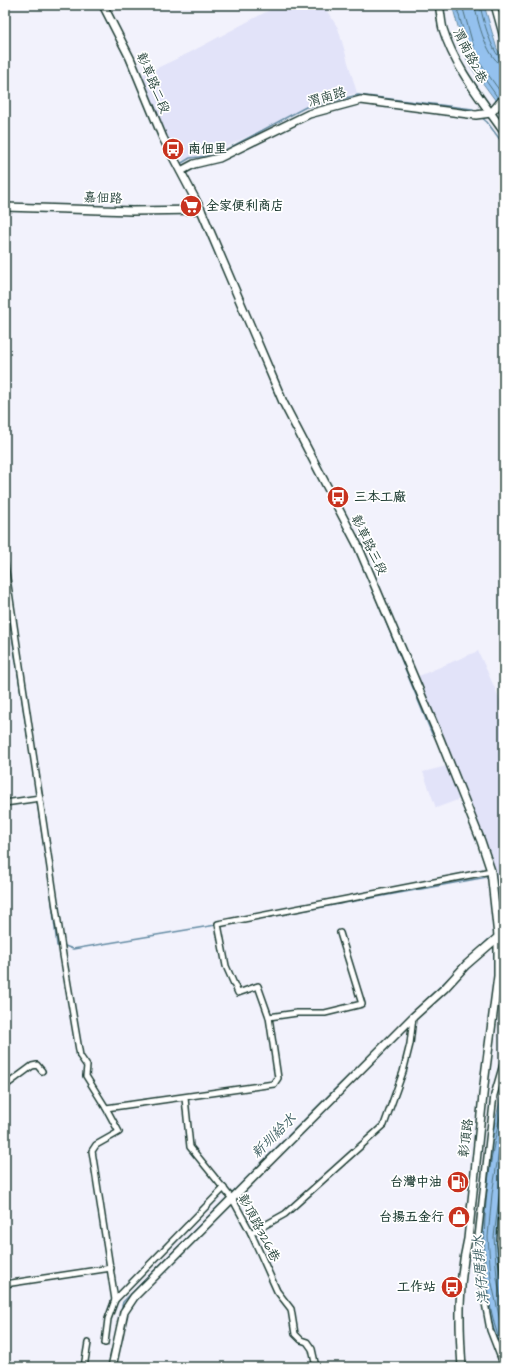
<svg xmlns="http://www.w3.org/2000/svg" width="509" height="1372" font-family="'Architects Daughter','LXGW WenKai TC',sans-serif">
  <style>
    .built { fill: #e2e3f9 }
    .water { fill: #94c1ee; stroke: #658ca4 }
    .lines { fill: none; stroke-linecap: round; stroke-linejoin: round }
    .shore { stroke: #4e727e; stroke-width: 1 }
    .stream { stroke: #658ca4; stroke-width: 1.5 }
    .street-casing { stroke: #1f3d34; stroke-width: 8 }
    .secondary-casing { stroke: #1f3d34; stroke-width: 10 }
    .street { stroke: #fff; stroke-width: 5 }
    .secondary { stroke: #fff; stroke-width: 7 }
    .labels { text-anchor: middle; dominant-baseline: central; stroke-width: 3.5; stroke-linejoin: round; paint-order: stroke }
    .street-label { font-size: 13px; fill: #1f3d34; stroke: #fff }
    .poi-label { font-size: 13px; font-weight: bold; fill: #1f3d34; stroke: #fff; text-anchor: start }
    .water-label { font-size: 14px; font-style: italic; fill: #3c5e62; stroke: #fff }
  </style>
  <rect width="100%" height="100%" fill="#f2f2fc"/>
  <filter id="ink" filterUnits="userSpaceOnUse"><feTurbulence type="fractalNoise" baseFrequency=".025" numOctaves="2"/><feDisplacementMap in="SourceGraphic" scale="8" xChannelSelector="R" yChannelSelector="G"/><feConvolveMatrix kernelMatrix="1 2 1 2 8 2 1 2 1" color-interpolation-filters="sRGB"/></filter>
  <g filter="url(#ink)">
    <g class="built">
      <path d="M 279,5 L 323,5 L 338,28 L 357,93 L 321,100 L 228,146 L 183,160 L 164,131 L 142,75 L 189,53 Z"/>
      <path d="M 478,651 L 501,702 L 499,712 L 504,725 L 504,898 L 498,898 L 491,871 L 414,678 Z"/>
      <path d="M 447,766 L 460,799 L 436,808 L 423,772 Z"/>
    </g>
    <g class="water">
      <path d="M 452,5 L 484,5 L 497,49 L 504,58 L 504,112 L 468,63 Z"/>
      <path d="M 504,1087 L 504,1362 C 467,1275 479,1176 504,1087 Z"/>
    </g>
    <g class="lines">
      <g class="shore">
        <path d="M 456,5 L 472,61 L 498,98"/>
        <path d="M 462,5 L 477,59 L 502,94"/>
        <path d="M 475,5 C 476,19 489,64 504,65"/>
        <path d="M 480,5 C 482,16 493,59 504,60"/>
        <path d="M 504,1102 C 483,1176 473,1280 504,1352"/>
        <path d="M 504,1120 L 492,1194 L 488,1237 L 491,1279 L 504,1339"/>
        <path d="M 504,1157 L 494,1237 L 497,1278 L 504,1314"/>
      </g>
      <g class="stream">
        <path d="M 481,117 L 487,122 L 504,145"/>
        <path d="M 180,164 L 190,158 L 216,155 L 306,107 L 358,95 L 473,109 L 475,111"/>
        <path d="M 5,590 L 37,797"/>
        <path d="M 373,591 L 432,734"/>
        <path d="M 37,801 L 45,854"/>
        <path d="M 49,876 L 57,946 L 65,946 L 73,949 L 216,925"/>
        <path d="M 273,916 L 487,877"/>
        <path d="M 479,949 L 489,939"/>
        <path d="M 121,1310 L 123,1302 L 334,1090 L 456,971"/>
      </g>
      <g class="street-casing">
        <g id="street">
          <path d="M 494,5 L 504,41"/>
          <path d="M 5,565 L 63,955 L 80,1056 L 87,1066 L 86,1076 L 106,1108 L 274,1084 L 278,1078 L 269,1017 L 258,986 L 238,993 L 226,966 L 218,924 L 491,871"/>
          <path d="M 5,803 L 40,798"/>
          <path d="M 269,1017 L 297,1013 L 325,1013 L 362,1004 L 340,933"/>
          <path d="M 504,1061 L 494,1095 L 478,1237 L 481,1281 L 490,1330 L 504,1366"/>
          <path d="M 5,1086 L 32,1066 L 37,1065 L 42,1071"/>
          <path d="M 185,1098 L 190,1147 L 233,1200 L 251,1233 L 277,1291 L 291,1309 L 295,1334 L 301,1340 L 307,1342 L 312,1349 L 316,1367"/>
          <path d="M 504,1182 L 500,1243 L 504,1276"/>
          <path d="M 251,1233 L 285,1214 L 384,1125 L 403,1072 L 410,1044 L 413,1017"/>
          <path d="M 5,1284 L 111,1268"/>
          <path d="M 115,1300 L 224,1188"/>
          <path d="M 105,1343 L 108,1319 L 115,1300 L 92,1151 L 96,1145 L 119,1132 L 106,1108"/>
          <path d="M 84,1367 L 88,1343"/>
        </g>
      </g>
      <g class="secondary-casing">
        <g id="secondary">
          <path d="M 103,5 L 130,58 L 163,138 L 201,210 L 283,402 L 358,546 L 440,739 L 481,841 L 491,871 L 498,936 L 498,976 L 485,1076 L 468,1239 C 458,1281 459,1324 462,1367"/>
          <path d="M 439,5 C 441,13 441,22 443,29 C 455,68 481,99 504,132"/>
          <path d="M 491,113 L 504,98"/>
          <path d="M 181,171 L 194,164 L 219,158 L 309,114 L 361,100 L 476,115 L 491,113"/>
          <path d="M 5,207 L 132,211 L 201,210"/>
          <path d="M 112,1367 L 124,1312 L 134,1297 L 413,1017 L 445,988 L 466,965 L 504,932"/>
        </g>
      </g>
      <use href="#street" class="street"/>
      <use href="#secondary" class="secondary"/>
    </g>
  </g>
  <defs>
    <g id="bus-disc" transform="scale(1.15)"><circle r="9.5" fill="#c8321e" stroke="#fff"/><path d="M-5-6H5V4H4V6H2V4H-2V6H-4V4H-5ZM-3.5-4V0h7V-4ZM-3.5 1.2v1.5H-2V1.2ZM2 1.2v1.5H3.5V1.2Z" fill="#fff"/></g>
    <g id="supermarket-disc" transform="scale(1.15)"><circle r="9.5" fill="#c8321e" stroke="#fff"/><path d="M-6-5.5h2.5l.6 2H6L4.5 2H-2.5L-4.4-4H-6ZM-1.5 3.2a1.3 1.3 0 1 0 .1 0ZM3 3.2a1.3 1.3 0 1 0 .1 0Z" fill="#fff"/></g>
    <g id="fuel-disc" transform="scale(1.15)"><circle r="9.5" fill="#c8321e" stroke="#fff"/><path d="M-5.5-6h7V0h2V4h1.3V-2.5L3-4.5l.8-.8L6-3V5H2.5V1h-1V6h-7ZM-4.2-4.7v3.2H.2V-4.7Z" fill="#fff"/></g>
    <g id="shop-disc" transform="scale(1.15)"><circle r="9.5" fill="#c8321e" stroke="#fff"/><path d="M-5-2.5h2.3a2.7 3.5 0 0 1 5.4 0H5L5.5 6h-11ZM-1.5-2.5h3a1.5 2.3 0 0 0-3 0Z" fill="#fff"/></g>
  </defs>
  <g fill-rule="evenodd">
    <use href="#bus-disc" x="173" y="149"/>
    <use href="#supermarket-disc" x="191" y="206"/>
    <use href="#bus-disc" x="338" y="497"/>
    <use href="#fuel-disc" x="458" y="1182"/>
    <use href="#shop-disc" x="459" y="1217"/>
    <use href="#bus-disc" x="452" y="1287"/>
  </g>
  <g class="labels">
    <g class="street-label">
      <text transform="translate(470 56) rotate(63)">渭南路2巷</text>
      <text transform="translate(153 83) rotate(67)">彰草路二段</text>
      <text transform="translate(327 97) rotate(-16)">渭南路</text>
      <text transform="translate(103 198) rotate(2)">嘉佃路</text>
      <text transform="translate(369 545) rotate(64)">彰草路三段</text>
      <text transform="translate(466 1138) rotate(-83)">彰頂路</text>
      <text transform="translate(259 1228) rotate(62)">彰頂路326巷</text>
    </g>
    <g class="poi-label">
      <text x="188" y="149">南佃里</text>
      <text x="206" y="206">全家便利商店</text>
      <text x="354" y="497">三本工廠</text>
      <text x="442" y="1182" text-anchor="end">台灣中油</text>
      <text x="444" y="1217" text-anchor="end">台揚五金行</text>
      <text x="436" y="1287" text-anchor="end">工作站</text>
    </g>
    <g class="water-label">
      <text transform="translate(274 1136) rotate(-45)">新圳給水</text>
      <text transform="translate(481 1270) rotate(-95)">洋仔厝排水</text>
    </g>
  </g>
  <rect width="509" height="1372" fill="none" stroke="#fff" stroke-width="20"/>
  <rect x="10" y="10" width="489" height="1352" fill="none" stroke="#1f3d34" stroke-width="1.5" filter="url(#ink)"/>
</svg>
